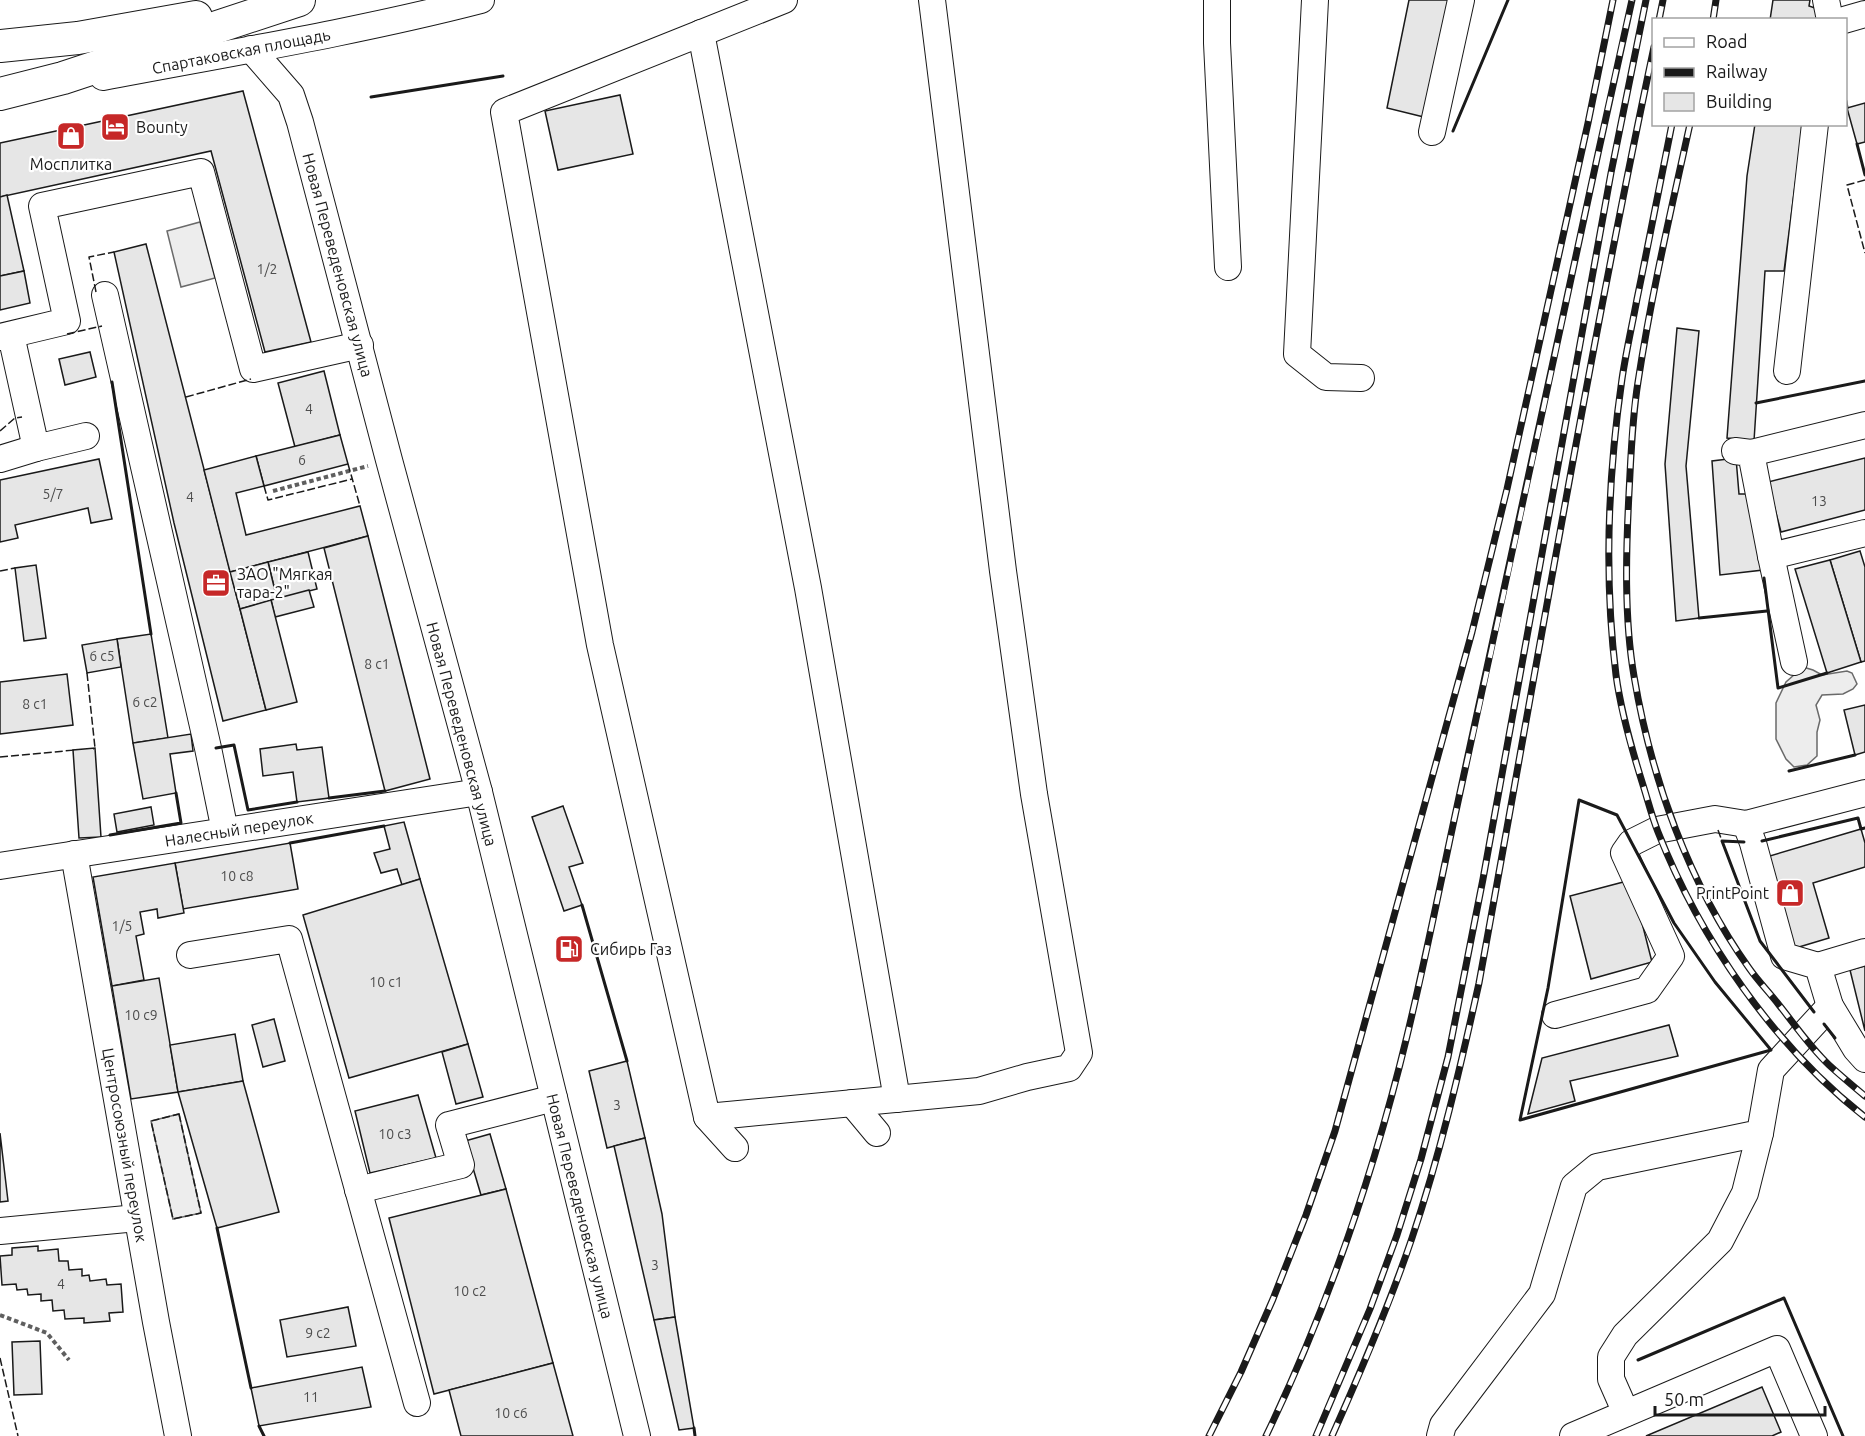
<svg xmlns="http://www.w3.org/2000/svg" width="1865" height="1436" font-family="Ubuntu,sans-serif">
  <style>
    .built { fill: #ededed; stroke: #6a6a6a; stroke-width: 1.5 }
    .building { fill: #e6e6e6; stroke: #1a1a1a; stroke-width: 1.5 }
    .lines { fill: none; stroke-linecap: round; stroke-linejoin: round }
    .minor-casing { stroke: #1a1a1a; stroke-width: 28 }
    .major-casing { stroke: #1a1a1a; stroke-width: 34 }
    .path { stroke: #5f5f5f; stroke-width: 4; stroke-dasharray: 4.5 3; stroke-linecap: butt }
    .minor { stroke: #fff; stroke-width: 26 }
    .major { stroke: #fff; stroke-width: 32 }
    .rail-casing { stroke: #1a1a1a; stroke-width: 7 }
    .rail { stroke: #fff; stroke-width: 4.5; stroke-dasharray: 14; stroke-linecap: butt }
    .fence { stroke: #1a1a1a; stroke-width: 1.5; stroke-dasharray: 8 3; stroke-linecap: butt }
    .wall { stroke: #1a1a1a; stroke-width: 3 }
    .labels { text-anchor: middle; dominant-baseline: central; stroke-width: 4.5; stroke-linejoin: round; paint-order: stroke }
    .number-label { font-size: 14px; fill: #4d4d4d }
    .street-label { font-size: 16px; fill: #1a1a1a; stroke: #fff }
    .poi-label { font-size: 16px; fill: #1a1a1a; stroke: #fff; text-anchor: start }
  </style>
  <rect width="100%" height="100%" fill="#fff"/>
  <g class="built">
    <path d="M 200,222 L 215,278 L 181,287 L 167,231 Z"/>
    <path d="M 1803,667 L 1813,670 L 1822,675 L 1847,671 L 1852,673 L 1857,684 L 1853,689 L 1843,694 L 1822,695 L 1816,705 L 1820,720 L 1817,732 L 1817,756 L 1807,765 L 1794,767 L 1786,759 L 1776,739 L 1776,703 L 1786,682 Z"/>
    <path d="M 179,1114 L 201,1213 L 173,1219 L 151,1121 Z"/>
  </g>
  <g class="building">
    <path d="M 1409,0 L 1454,0 L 1432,119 L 1387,108 Z"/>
    <path d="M 1773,0 L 1810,0 L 1809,6 L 1821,10 L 1819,20 L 1770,20 Z"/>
    <path d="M 243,91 L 311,342 L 265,352 L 211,151 L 0,197 L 0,143 Z"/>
    <path d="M 620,95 L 633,154 L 558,170 L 545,111 Z"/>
    <path d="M 1865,103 L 1865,142 L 1857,144 L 1847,108 Z"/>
    <path d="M 1755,124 L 1803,124 L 1784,271 L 1765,271 L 1754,441 L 1727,438 L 1747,176 Z"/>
    <path d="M 7,195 L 24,271 L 0,276 L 0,197 Z"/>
    <path d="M 146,244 L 266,710 L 223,721 L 174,523 L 114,252 Z"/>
    <path d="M 24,271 L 30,303 L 0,310 L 0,276 Z"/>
    <path d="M 1677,328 L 1699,331 L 1686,466 L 1699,618 L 1676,621 L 1665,464 Z"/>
    <path d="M 90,352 L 96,377 L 65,385 L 59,359 Z"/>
    <path d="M 324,371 L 340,435 L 295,447 L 278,383 Z"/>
    <path d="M 340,435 L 348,464 L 264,486 L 256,456 Z"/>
    <path d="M 256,456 L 264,486 L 236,493 L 246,535 L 360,506 L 368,536 L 230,572 L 204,470 Z"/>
    <path d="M 1736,458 L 1739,494 L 1750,494 L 1763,570 L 1720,575 L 1712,461 Z"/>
    <path d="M 1865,458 L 1865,510 L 1781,532 L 1768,482 Z"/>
    <path d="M 99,459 L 112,519 L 91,523 L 88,508 L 15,525 L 18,538 L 0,542 L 0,480 Z"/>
    <path d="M 368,536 L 430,779 L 385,791 L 324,548 Z"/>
    <path d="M 1860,551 L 1865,567 L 1865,661 L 1861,662 L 1830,560 Z"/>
    <path d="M 308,552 L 317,589 L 277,599 L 268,562 Z"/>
    <path d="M 1830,560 L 1861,662 L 1827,673 L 1795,569 Z"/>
    <path d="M 268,562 L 277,599 L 240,609 L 230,572 Z"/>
    <path d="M 36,565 L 46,638 L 24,641 L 15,568 Z"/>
    <path d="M 309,590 L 314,607 L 275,617 L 271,600 Z"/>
    <path d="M 271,600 L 297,702 L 266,710 L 240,609 Z"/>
    <path d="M 151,634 L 168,738 L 133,743 L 117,639 Z"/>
    <path d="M 117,639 L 121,667 L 87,673 L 82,645 Z"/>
    <path d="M 67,674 L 73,725 L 0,734 L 0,682 Z"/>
    <path d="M 1865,705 L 1865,752 L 1855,755 L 1844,710 Z"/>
    <path d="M 191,734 L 193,751 L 170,754 L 176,793 L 143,799 L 133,743 Z"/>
    <path d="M 296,744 L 297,750 L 322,747 L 329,798 L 297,802 L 293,772 L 263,776 L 260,749 Z"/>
    <path d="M 95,748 L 101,837 L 79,838 L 73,750 Z"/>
    <path d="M 563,806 L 583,863 L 569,867 L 582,905 L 564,911 L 532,817 Z"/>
    <path d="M 151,807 L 154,825 L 117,832 L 114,814 Z"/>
    <path d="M 404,822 L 420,879 L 402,885 L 397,869 L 381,873 L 374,853 L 390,849 L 384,826 Z"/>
    <path d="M 1861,829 L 1865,843 L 1865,867 L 1813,883 L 1829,938 L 1789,950 L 1763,858 Z"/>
    <path d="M 290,843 L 298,889 L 183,909 L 175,863 Z"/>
    <path d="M 175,863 L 184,913 L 158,918 L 157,909 L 140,912 L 144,934 L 136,936 L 144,980 L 112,986 L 93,877 Z"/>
    <path d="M 420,879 L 468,1044 L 349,1078 L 303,915 Z"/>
    <path d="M 1631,880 L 1652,962 L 1591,979 L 1570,896 Z"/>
    <path d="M 1865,966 L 1865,1031 L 1850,970 Z"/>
    <path d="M 159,978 L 178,1092 L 131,1099 L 112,986 Z"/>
    <path d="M 274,1019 L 285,1061 L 263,1067 L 252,1025 Z"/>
    <path d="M 1669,1025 L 1678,1056 L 1570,1081 L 1575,1101 L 1528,1114 L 1542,1058 Z"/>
    <path d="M 235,1034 L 243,1081 L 178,1092 L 170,1045 Z"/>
    <path d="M 468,1044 L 483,1097 L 456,1104 L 442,1052 Z"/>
    <path d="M 627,1061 L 645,1138 L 607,1148 L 589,1071 Z"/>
    <path d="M 243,1081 L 279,1212 L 217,1228 L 178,1092 Z"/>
    <path d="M 418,1095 L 436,1158 L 370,1173 L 355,1111 Z"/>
    <path d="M 0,1133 L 8,1201 L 0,1202 Z"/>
    <path d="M 490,1134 L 506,1189 L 481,1195 L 465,1141 Z"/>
    <path d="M 645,1138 L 662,1214 L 675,1317 L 654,1320 L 614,1146 Z"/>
    <path d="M 506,1189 L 553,1363 L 434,1394 L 389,1218 Z"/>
    <path d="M 38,1246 L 38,1251 L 58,1249 L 59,1261 L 68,1261 L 69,1270 L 82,1269 L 82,1276 L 89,1275 L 90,1281 L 106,1279 L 107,1285 L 121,1284 L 123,1312 L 109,1313 L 110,1321 L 84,1323 L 84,1318 L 65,1319 L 64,1310 L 53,1311 L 52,1300 L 41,1301 L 41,1294 L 28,1295 L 27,1289 L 17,1290 L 16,1284 L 2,1285 L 0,1256 L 12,1255 L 12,1248 Z"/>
    <path d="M 348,1307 L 356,1346 L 287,1357 L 280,1320 Z"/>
    <path d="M 675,1317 L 694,1428 L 679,1430 L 654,1320 Z"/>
    <path d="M 40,1341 L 42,1394 L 14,1395 L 12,1342 Z"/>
    <path d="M 553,1363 L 573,1436 L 461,1436 L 449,1390 Z"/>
    <path d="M 362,1367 L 371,1407 L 259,1426 L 251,1388 Z"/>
    <path d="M 1762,1387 L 1781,1432 L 1772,1436 L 1646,1436 Z"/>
  </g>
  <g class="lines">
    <g class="minor-casing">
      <g id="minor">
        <path d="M 784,0 L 504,112 L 600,645 L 707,1117 L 979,1091 L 1027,1077 L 1069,1068 L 1079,1053 L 1034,794 L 1003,571 L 932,0"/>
        <path d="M 1217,0 L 1217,43 L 1228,267"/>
        <path d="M 1315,0 L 1297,354 L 1326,377 L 1361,378"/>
        <path d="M 1826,0 L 1830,20"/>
        <path d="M 1844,20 L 1865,14"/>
        <path d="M 701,33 L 808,588 L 897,1099"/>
        <path d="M 251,49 L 291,95 L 300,122 L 389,460 L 479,792 L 637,1436"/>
        <path d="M 103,77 C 229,53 357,32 481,0"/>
        <path d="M 1432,132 L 1461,0"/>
        <path d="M 105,295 L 208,748 L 225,831"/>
        <path d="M 11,335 L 36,448 L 86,436"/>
        <path d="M 0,337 L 67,321 L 42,206 L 201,172 L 253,369 L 360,345"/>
        <path d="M 1787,371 L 1815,124"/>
        <path d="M 1735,451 L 1751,453 L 1771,556 L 1865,533"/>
        <path d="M 1751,453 L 1865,425"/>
        <path d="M 0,459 L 36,448"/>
        <path d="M 1771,556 L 1794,662"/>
        <path d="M 1746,824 L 1753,843 L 1784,956 L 1818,966 L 1830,1006 L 1856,1049 L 1865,1059"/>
        <path d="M 74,854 L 156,1322 L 178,1436"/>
        <path d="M 0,866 L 479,792"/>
        <path d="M 190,955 L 289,939 L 417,1403"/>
        <path d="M 1818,966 L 1865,952"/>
        <path d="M 1555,1015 L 1647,990 L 1671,956 L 1624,853 L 1631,843 L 1657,830 L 1715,819 L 1746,824 L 1865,793"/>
        <path d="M 852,1103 L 877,1133"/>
        <path d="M 707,1117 L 735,1148"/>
        <path d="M 358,1190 L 461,1165 L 449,1125 L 554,1098"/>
        <path d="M 0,1231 L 137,1218"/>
        <path d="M 1626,1413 L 1611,1379 L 1611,1357 L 1625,1335 L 1720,1241 L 1745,1193 L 1760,1133"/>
        <path d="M 1440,1436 L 1443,1425 L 1542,1294 L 1574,1186 L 1597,1167 L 1760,1133 L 1771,1070 L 1830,1006"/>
        <path d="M 1573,1436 L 1777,1349 L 1814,1436"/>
      </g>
    </g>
    <g class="major-casing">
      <g id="major">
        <path d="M 0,46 L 78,38 L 196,17"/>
        <path d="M 0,94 L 63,78 L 299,0"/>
      </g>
    </g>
    <g class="path">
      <path d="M 273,491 L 368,466"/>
      <path d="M 0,1315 L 47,1333 L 69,1360"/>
    </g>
    <use href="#minor" class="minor"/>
    <use href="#major" class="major"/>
    <g class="rail-casing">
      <g id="rail">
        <path d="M 1659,20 L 1663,0"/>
        <path d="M 1713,20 L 1716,0"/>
        <path d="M 1672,124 C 1660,183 1649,241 1637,299 C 1632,326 1626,352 1622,379 C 1608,476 1604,578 1616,675 C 1621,712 1632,750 1643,785 C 1648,801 1652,817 1658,832 C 1700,939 1774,1046 1865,1117"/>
        <path d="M 1690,124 C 1671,210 1651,296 1638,382 C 1632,419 1631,456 1629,493 C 1626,551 1624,618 1634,676 C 1651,778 1689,884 1749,968 C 1758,981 1769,992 1779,1005 C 1795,1025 1810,1047 1829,1065 C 1841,1076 1853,1086 1865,1096"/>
        <path d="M 1209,1436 L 1241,1372 L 1273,1299 L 1306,1215 L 1335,1131 L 1472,632 L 1507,489 L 1588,123 L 1613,0"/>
        <path d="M 1266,1436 C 1327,1309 1374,1173 1407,1036 C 1427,953 1443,870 1461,788 C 1520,525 1573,262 1632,0"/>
        <path d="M 1316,1436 L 1370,1309 L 1397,1235 L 1421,1159 L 1448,1057 L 1483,879 L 1611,173 L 1646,0"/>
        <path d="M 1332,1436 C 1361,1371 1389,1306 1412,1238 C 1440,1155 1460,1069 1479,983 C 1536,671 1588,358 1654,47"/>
      </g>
    </g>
    <use href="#rail" class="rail"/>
    <g class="fence">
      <path d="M 1865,180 L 1847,185 L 1865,253"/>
      <path d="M 96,292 L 89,257 L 114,252"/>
      <path d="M 67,334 L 102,326"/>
      <path d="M 186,397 L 251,379"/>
      <path d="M 0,431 L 15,418 L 22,417"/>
      <path d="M 348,464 L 360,506"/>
      <path d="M 264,486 L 268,500 L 352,479"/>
      <path d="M 0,571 L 15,568"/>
      <path d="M 87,673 L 95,748 L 93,749"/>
      <path d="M 0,757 L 75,750"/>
      <path d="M 1718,830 L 1722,841"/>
      <path d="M 179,1114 L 201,1213 L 173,1219 L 151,1121 Z"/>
      <path d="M 0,1358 L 18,1436"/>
    </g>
    <g class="wall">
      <path d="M 371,97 L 503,76"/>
      <path d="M 1846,101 L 1847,108"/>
      <path d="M 1453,131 L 1508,0"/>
      <path d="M 1857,144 L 1865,175"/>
      <path d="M 112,382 L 151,634"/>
      <path d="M 1756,403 L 1865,381"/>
      <path d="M 1764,578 L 1778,688 L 1827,673"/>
      <path d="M 1699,618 L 1767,611"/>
      <path d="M 216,748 L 234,745 L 248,810 L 297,802"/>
      <path d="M 1789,771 L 1855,755"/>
      <path d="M 329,798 L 385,791"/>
      <path d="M 1579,800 L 1617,815 L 1674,923 L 1715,982 L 1771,1050 L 1520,1120 L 1548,988 Z"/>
      <path d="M 110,835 L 181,823 L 176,793"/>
      <path d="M 1762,841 L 1858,818 L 1861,829 L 1865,828"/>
      <path d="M 1744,842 L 1722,841 L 1760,941 L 1814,1012"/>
      <path d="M 290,843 L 384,826"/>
      <path d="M 582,905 L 627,1061"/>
      <path d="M 1824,1024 L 1835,1038"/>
      <path d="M 217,1228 L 251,1388"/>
      <path d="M 1638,1360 L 1784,1298 L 1843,1436"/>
      <path d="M 259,1426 L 264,1436"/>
      <path d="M 694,1428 L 695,1436"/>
    </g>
  </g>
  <defs>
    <g id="hotel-square" transform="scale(1.5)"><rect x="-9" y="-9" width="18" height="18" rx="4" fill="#c62828" stroke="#fff"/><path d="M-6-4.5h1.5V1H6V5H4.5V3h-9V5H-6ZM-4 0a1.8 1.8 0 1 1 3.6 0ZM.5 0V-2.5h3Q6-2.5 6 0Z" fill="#fff"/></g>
    <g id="shop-square" transform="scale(1.5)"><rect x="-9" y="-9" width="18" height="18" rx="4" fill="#c62828" stroke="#fff"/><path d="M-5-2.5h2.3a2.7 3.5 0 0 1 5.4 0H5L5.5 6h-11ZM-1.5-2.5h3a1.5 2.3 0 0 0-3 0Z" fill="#fff"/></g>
    <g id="office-square" transform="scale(1.5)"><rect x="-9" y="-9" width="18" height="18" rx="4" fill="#c62828" stroke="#fff"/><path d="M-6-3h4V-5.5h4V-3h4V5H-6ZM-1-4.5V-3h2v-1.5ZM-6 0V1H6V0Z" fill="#fff"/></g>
    <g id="fuel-square" transform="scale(1.5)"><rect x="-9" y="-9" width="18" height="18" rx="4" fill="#c62828" stroke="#fff"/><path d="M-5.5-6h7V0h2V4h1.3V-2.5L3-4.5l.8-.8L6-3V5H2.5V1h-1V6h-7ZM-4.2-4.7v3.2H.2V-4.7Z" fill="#fff"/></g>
  </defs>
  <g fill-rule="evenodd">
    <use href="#hotel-square" x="115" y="127"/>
    <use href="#shop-square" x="71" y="136"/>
    <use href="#office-square" x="216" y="583"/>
    <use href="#shop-square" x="1790" y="893"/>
    <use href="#fuel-square" x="569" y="949"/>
  </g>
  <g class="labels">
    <g class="number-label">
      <text x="267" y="269">1/2</text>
      <text x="309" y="409">4</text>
      <text x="302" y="460">6</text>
      <text x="53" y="494">5/7</text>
      <text x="190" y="497">4</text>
      <text x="1819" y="501">13</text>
      <text x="102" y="656">6 с5</text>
      <text x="377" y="664">8 с1</text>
      <text x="145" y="702">6 с2</text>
      <text x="35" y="704">8 с1</text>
      <text x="237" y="876">10 с8</text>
      <text x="122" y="926">1/5</text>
      <text x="386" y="982">10 с1</text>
      <text x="141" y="1015">10 с9</text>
      <text x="617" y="1105">3</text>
      <text x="395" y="1134">10 с3</text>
      <text x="655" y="1265">3</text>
      <text x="61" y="1284">4</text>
      <text x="470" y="1291">10 с2</text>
      <text x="318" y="1333">9 с2</text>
      <text x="311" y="1397">11</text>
      <text x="511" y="1413">10 с6</text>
    </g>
    <g class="street-label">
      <text transform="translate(241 51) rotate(-11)">Спартаковская площадь</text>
      <text transform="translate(338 265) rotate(75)">Новая Переведеновская улица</text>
      <text transform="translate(462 734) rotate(75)">Новая Переведеновская улица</text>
      <text transform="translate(239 829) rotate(-9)">Налесный переулок</text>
      <text transform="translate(125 1145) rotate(80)">Центросоюзный переулок</text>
      <text transform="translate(580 1206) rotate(76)">Новая Переведеновская улица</text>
    </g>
    <g class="poi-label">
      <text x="136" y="127">Bounty</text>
      <text x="71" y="164" text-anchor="middle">Мосплитка</text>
      <text x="237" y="574">ЗАО "Мягкая<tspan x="237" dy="18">тара-2"</tspan></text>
      <text x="1769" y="893" text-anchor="end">PrintPoint</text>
      <text x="590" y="949">Сибирь Газ</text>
    </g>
  </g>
  <rect x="1652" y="18" width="195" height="108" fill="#ffffff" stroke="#a3a3a3" stroke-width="1.5"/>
  <rect x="1664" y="38" width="30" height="9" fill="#ffffff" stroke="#a3a3a3" stroke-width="1.5"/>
  <text x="1706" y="48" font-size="18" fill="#1a1a1a">Road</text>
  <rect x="1664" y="68" width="30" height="9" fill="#1a1a1a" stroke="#a3a3a3" stroke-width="1.5"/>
  <text x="1706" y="78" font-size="18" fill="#1a1a1a">Railway</text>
  <rect x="1664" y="93" width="30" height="18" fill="#e6e6e6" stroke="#a3a3a3" stroke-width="1.5"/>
  <text x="1706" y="108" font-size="18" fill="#1a1a1a">Building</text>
  <path d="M1655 1406v9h170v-9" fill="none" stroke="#1a1a1a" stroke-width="3"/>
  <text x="1664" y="1406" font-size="18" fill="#1a1a1a" stroke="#ffffff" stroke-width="4.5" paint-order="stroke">50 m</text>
</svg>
